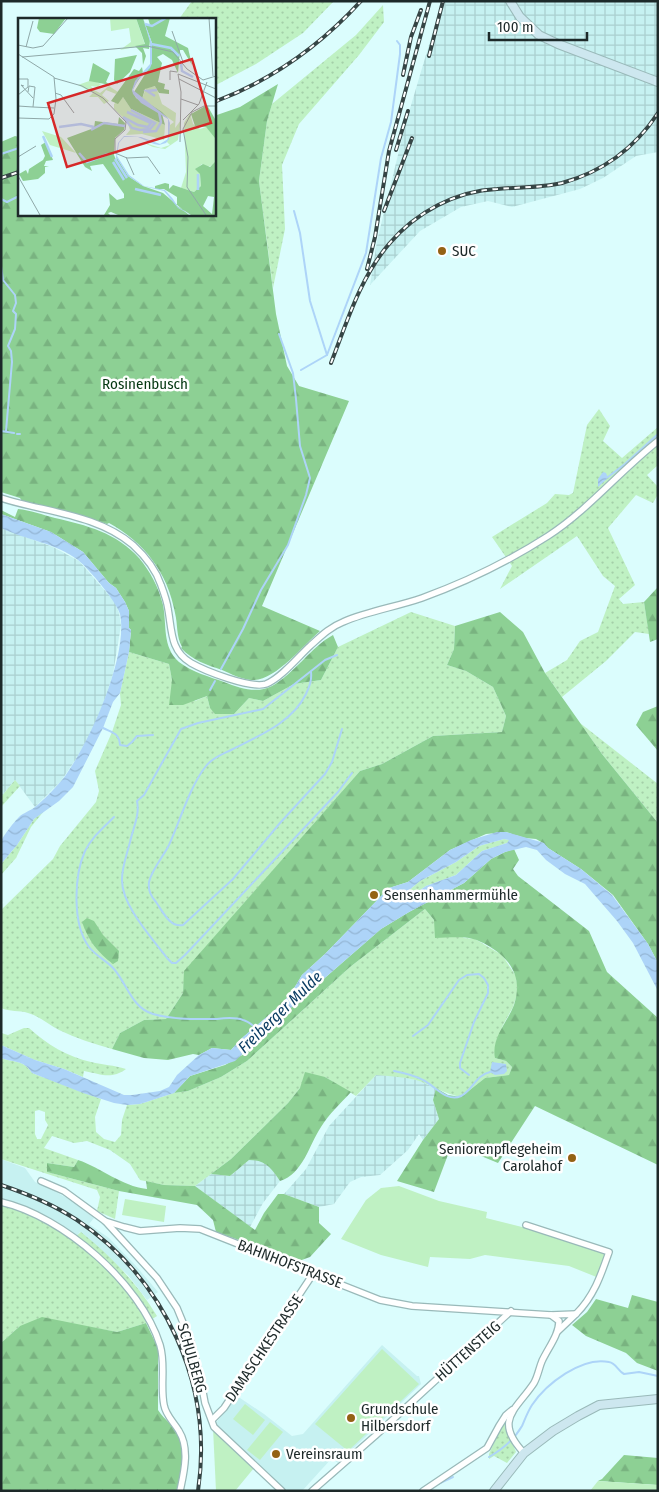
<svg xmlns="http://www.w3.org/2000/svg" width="659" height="1492" font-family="'Fira Sans Condensed',sans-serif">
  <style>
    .built { fill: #c6f1f1 }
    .industrial { fill: url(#industrial-grid) }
    .grass { fill: url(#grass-dots); fill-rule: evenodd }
    .forest { fill: url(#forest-firs) }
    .garden { fill: #bff1c3 }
    .water { fill: url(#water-waves); fill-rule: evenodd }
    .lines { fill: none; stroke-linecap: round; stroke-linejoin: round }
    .stream { stroke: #add4f8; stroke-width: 2 }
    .street-casing { stroke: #99b9b9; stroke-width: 8 }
    .secondary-casing { stroke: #99b9b9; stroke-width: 10 }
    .street { stroke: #fff; stroke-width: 5.5 }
    .secondary { stroke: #cde7ef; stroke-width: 8 }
    .rail-casing { stroke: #364545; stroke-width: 4 }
    .rail { stroke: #fff; stroke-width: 2; stroke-dasharray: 5.5; stroke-linecap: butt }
    .poi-dot { fill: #946214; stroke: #fff; stroke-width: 2 }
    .labels { text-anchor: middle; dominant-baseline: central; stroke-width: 5; stroke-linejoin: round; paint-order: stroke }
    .poi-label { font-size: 15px; fill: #1d2929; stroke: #fff; text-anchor: start }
    .park-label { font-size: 15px; fill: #053711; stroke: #fff }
    .street-label { font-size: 15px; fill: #1d2929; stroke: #fff }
    .water-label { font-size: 16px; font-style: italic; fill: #0b3d63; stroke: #fff }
    .inset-river { fill: none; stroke: #add4f8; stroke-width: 2.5 }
    .inset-road { fill: none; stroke: #8fa8a8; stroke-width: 1 }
    .view { fill: #d62828; fill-opacity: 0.15; stroke: #d62828; stroke-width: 2.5 }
    .inset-edge { fill: none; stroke: #1d2929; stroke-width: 2.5 }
  </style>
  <defs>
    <pattern id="industrial-grid" width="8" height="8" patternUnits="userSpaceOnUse" patternTransform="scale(1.25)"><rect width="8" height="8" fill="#c6f1f1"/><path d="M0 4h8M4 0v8" fill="none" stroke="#aacfcf"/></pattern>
    <pattern id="grass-dots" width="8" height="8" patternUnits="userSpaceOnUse" patternTransform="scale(1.25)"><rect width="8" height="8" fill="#bff1c3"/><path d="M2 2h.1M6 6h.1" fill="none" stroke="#a4cfa8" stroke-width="1.8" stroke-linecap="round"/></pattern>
    <pattern id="forest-firs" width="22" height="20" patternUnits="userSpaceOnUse" patternTransform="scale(1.25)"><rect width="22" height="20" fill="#8dd094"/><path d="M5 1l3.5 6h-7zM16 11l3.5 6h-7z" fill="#79b380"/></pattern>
    <pattern id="water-waves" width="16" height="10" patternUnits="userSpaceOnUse" patternTransform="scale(1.25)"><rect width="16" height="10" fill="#add4f8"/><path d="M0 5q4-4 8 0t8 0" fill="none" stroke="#94b6d5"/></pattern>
  </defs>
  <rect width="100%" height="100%" fill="#dbfdfd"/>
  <g class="built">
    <path d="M 1,1159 L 25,1168 L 35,1182 L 49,1188 L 72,1201 L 94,1218 L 89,1224 L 109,1238 L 136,1266 L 158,1292 L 147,1300 L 128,1275 L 80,1232 L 75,1238 L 1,1201 Z"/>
    <path d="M 382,1345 L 417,1376 L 419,1376 L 421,1384 L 338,1463 L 332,1458 L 302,1491 L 287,1491 L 216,1426 L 216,1423 L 237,1396 L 264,1414 L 292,1436 L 303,1434 Z"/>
  </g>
  <g class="industrial">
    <path d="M 442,1 L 658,1 L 658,152 L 636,156 L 603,178 L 580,189 L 512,207 L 488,201 L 461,207 L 420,231 L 370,285 L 377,241 L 406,122 Z"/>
    <path d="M 1,528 L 53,547 L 79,561 L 115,602 L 119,613 L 121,625 L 113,674 L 106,696 L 93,729 L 76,759 L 61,781 L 35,807 L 15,780 L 1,797 Z"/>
    <path d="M 376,1075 L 397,1076 L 417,1080 L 436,1088 L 433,1100 L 439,1119 L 423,1140 L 419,1134 L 408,1150 L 380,1175 L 361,1177 L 350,1182 L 334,1204 L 319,1207 L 284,1194 L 306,1169 L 329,1126 Z"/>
    <path d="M 249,1160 L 261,1160 L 272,1169 L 280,1181 L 263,1203 L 250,1227 L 195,1186 L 211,1174 L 230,1176 Z"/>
  </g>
  <g class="grass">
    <path d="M 192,1 L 334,1 L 303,33 L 256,64 L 214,86 L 214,19 L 179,19 Z"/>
    <path d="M 383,5 L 384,22 L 359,55 L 299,124 L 282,165 L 285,229 L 273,288 L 259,181 L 267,121 L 272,104 L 356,35 Z"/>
    <path d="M 599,409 L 610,426 L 603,441 L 622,458 L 658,427 L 658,465 L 647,475 L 658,487 L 658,494 L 653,503 L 636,495 L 608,528 L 635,585 L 619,599 L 623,604 L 644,602 L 649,634 L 635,632 L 606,661 L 562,697 L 545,673 L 567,660 L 580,641 L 598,632 L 615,586 L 603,576 L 577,536 L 500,589 L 512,566 L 492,537 L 547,503 L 555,494 L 569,495 L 573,493 L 587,425 Z"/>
    <path d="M 411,612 L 455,626 L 454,649 L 447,665 L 466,671 L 493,687 L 506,716 L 502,732 L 433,736 L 382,764 L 360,771 L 185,971 L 183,993 L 166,1019 L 144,1020 L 120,1033 L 112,1049 C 94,1044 76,1038 59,1030 C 49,1025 39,1016 28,1013 C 19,1010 10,1012 1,1008 L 1,910 L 53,859 L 60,846 L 96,802 L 99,791 L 95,771 L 112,732 L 121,705 L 120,693 L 129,652 L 169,664 L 172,680 L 195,701 L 207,696 L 210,708 L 234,714 L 249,698 L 263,701 L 294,684 L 321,680 L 338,647 Z"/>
    <path d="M 580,723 L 658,784 L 658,823 L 602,754 Z"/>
    <path d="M 15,780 L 20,786 L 1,807 L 1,797 Z"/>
    <path d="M 44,811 L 31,827 L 16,858 L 1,875 L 1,864 L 17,845 L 34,819 Z"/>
    <path d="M 504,839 L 510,840 L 507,843 L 482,851 L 456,875 L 426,886 L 413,895 L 408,897 L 406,895 L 408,891 L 420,881 L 456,862 L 479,846 Z"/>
    <path d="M 425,909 L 434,920 L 464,938 L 475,939 L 502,955 L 516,976 L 518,991 L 513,1007 L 502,1027 L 495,1058 L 506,1061 L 512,1067 L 509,1075 L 485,1078 L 461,1097 C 444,1094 432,1085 416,1080 C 403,1077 389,1076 376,1075 L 356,1096 L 325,1077 L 300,1088 L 288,1103 L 231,1159 L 195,1186 L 164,1185 L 140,1180 L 130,1164 L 110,1150 L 87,1141 L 74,1143 L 52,1136 L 44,1148 L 78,1160 L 74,1167 L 47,1163 L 47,1172 L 119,1191 L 115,1219 L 97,1211 L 100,1197 L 97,1190 L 1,1159 L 1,1058 C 14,1063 23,1059 32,1073 L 101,1099 L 95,1117 L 96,1132 L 104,1139 L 115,1142 L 121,1135 L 122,1120 L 127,1105 L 140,1104 L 174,1093 L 188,1091 L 221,1077 L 247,1061 L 350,967 ZM 39,1110 L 45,1112 L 45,1120 L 48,1125 L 41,1139 L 37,1139 L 35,1134 L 35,1111 Z"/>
    <path d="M 24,1028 L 29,1028 C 46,1044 68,1057 91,1062 C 103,1065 114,1065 126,1069 C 111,1080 101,1074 84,1071 L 83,1077 L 64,1069 L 35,1060 L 1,1045 L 1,1033 L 8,1035 Z"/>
    <path d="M 1,1201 L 75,1237 L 81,1232 C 111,1256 137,1283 157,1316 L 146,1323 L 117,1332 L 89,1327 L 20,1326 L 1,1343 Z"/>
    <path d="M 506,1420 L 508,1432 L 516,1452 L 507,1463 L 494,1456 L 489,1459 L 489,1454 L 504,1421 Z"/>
  </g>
  <g class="forest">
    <path d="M 278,84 L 267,121 L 259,181 L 276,314 L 287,366 L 299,386 L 349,401 L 262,606 L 320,631 C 303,645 275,682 251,680 C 241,679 231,674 222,670 C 207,665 192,660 181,648 L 182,647 C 176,636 178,625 175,613 C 168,573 144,542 109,523 L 107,524 L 85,517 L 22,501 L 20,498 L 1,492 L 1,142 L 15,136 L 19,137 L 19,214 L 214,214 L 214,116 L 240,107 Z"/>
    <path d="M 18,509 C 30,510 43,515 55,518 C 86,525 117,533 139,558 C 150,571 159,588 163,605 C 167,625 162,647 179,662 C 192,672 210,677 224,682 C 240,688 256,694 272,686 C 295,673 311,647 333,635 L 338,647 L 321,680 L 294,684 L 263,701 L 249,698 L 234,714 L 215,714 L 210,708 L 207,696 L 183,705 L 169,705 L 172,680 L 169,664 L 129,652 L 131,630 L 129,628 L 129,611 L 125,602 L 116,588 L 109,583 L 83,552 L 51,532 L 1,514 L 1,510 L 15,517 Z"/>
    <path d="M 658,587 L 658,639 L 650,642 L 644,602 Z"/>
    <path d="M 500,612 L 523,632 L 545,673 L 602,754 L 658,823 L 658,963 L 648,944 L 613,895 L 581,869 L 548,848 L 543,843 L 536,839 L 525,838 L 506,832 L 486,834 L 450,850 L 408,882 L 389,888 L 326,953 L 302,975 L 293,990 L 282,1004 L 242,1038 L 231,1050 L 212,1048 L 199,1055 L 193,1054 L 168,1060 L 144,1058 L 112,1049 L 120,1033 L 144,1020 L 166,1019 L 183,993 L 184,971 L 360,771 L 382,764 L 433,736 L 502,732 L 506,716 L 493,687 L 466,671 L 447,665 L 454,649 L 455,626 Z"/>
    <path d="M 658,706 L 658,751 L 636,725 L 643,712 Z"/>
    <path d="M 514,849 L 519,860 L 513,869 L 518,876 L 589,931 L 607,972 L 658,1018 L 658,1165 L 535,1106 L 498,1163 L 452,1144 L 434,1192 L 397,1181 L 423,1140 L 439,1119 L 433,1100 L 436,1088 L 448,1095 L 461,1097 L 485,1078 L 509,1075 L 512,1067 L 506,1061 L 495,1058 C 491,1038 507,1023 514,1005 C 523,977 511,959 487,945 C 483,943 478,940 473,939 C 461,936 447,938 435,938 L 434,920 L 425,909 L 350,967 L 247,1061 L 221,1077 L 188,1091 L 174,1093 L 190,1076 L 225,1065 L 244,1054 L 255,1040 L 296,1003 L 381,929 L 409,912 L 464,883 L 491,859 L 505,852 Z"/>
    <path d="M 87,918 L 94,921 L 103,935 L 119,951 L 118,961 L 113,964 C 98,953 88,940 82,922 Z"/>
    <path d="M 305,1072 L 325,1077 L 351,1092 C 341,1103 329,1114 321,1127 C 309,1145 303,1174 280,1181 C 271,1168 266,1160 249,1160 L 230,1176 L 211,1174 L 231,1159 L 288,1103 L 300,1088 Z"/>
    <path d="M 78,1160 C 102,1168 121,1186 147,1189 L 146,1181 L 164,1185 L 195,1186 L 255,1230 L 264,1213 L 278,1194 L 284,1194 L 319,1207 L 319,1223 L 331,1234 L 310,1257 L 299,1261 L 216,1232 L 213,1220 L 197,1205 L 119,1191 L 47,1172 L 47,1163 L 74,1167 Z"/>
    <path d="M 632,1295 L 658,1302 L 658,1371 L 637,1363 L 626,1353 L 586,1336 L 572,1325 L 587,1312 L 596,1299 L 628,1308 Z"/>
    <path d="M 42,1317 L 117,1332 L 146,1323 L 158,1348 L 158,1410 C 164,1420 176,1427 181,1436 C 188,1447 181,1478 180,1491 L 1,1491 L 1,1343 L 20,1326 Z"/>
    <path d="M 624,1455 L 658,1458 L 658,1485 L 598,1481 L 602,1479 Z"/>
  </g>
  <g class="garden">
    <path d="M 399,1186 L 439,1201 L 487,1212 L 486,1218 L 530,1229 L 607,1254 L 599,1278 L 569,1266 L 485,1255 L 470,1259 L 430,1257 L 428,1267 L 381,1255 L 341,1239 L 366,1200 L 381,1188 Z"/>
    <path d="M 125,1199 L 166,1206 L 164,1222 L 122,1215 Z"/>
    <path d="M 382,1349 L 419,1384 L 348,1451 L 315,1424 Z"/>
    <path d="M 245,1404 L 265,1420 L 253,1435 L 233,1419 Z"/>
    <path d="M 270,1422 L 283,1432 L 260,1460 L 247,1450 Z"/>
    <path d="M 213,1428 L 254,1468 L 235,1491 L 216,1491 Z"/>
    <path d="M 598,1481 L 658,1485 L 658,1491 L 590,1491 Z"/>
  </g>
  <g class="water">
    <path d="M 603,472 L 606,473 L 608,478 L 598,487 L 598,479 Z"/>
    <path d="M 1,514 L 51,532 L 83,552 L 109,583 L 116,588 L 125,602 L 129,611 L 129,628 L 131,630 L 129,652 L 120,693 L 113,702 L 103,728 L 73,787 L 59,801 L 34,819 L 17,845 L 1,864 C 1,857 0,849 1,842 C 2,837 15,821 19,817 C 23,813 30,811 35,807 C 44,800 54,789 62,780 C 88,747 129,656 120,614 C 116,601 89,569 78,560 C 56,543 26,540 1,528 Z"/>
    <path d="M 497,832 L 506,832 L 544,843 L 548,848 L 581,869 L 612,895 L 648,944 L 658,963 L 658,991 L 633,943 L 617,921 L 585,884 L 565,874 L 546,860 L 537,850 L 526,847 L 505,852 L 491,859 L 464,883 L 409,912 L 381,929 L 296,1003 L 235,1061 L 190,1076 L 174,1093 L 140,1104 L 127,1105 L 114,1103 L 83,1093 L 32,1073 C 23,1059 14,1063 1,1058 L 1,1045 L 35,1060 L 64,1069 L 124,1095 L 132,1095 L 160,1091 L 169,1087 L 177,1075 L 199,1055 L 212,1048 L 231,1050 L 242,1038 L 282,1004 L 293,990 L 302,975 L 326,953 L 389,888 L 408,882 L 450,850 L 471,840 ZM 504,839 L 509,840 L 507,843 L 482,851 L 456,875 L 426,886 L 413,895 L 408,897 L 406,895 L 408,891 L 420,881 L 456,862 L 479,846 Z"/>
    <path d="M 492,1062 L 506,1064 L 507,1071 L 504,1074 L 495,1075 L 490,1072 Z"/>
  </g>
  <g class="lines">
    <g class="stream">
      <path d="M 1,154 L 19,148"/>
      <path d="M 1,199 L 7,202 L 19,196"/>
      <path d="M 294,211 L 300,233 L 310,301 L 327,355"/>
      <path d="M 1,266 L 3,280 L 15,295 L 16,303 L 13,311 L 16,314 L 15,329 L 8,346 L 11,351 L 12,362 L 6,431"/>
      <path d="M 301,370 L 327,355 L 366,253 L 381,158 L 391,122 L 395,92 L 400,54 L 400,45 L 397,41"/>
      <path d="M 1,431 L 14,433"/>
      <path d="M 17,434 L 20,434"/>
      <path d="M 608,477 L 625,464 L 658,434"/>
      <path d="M 337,655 L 325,660 L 263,709 L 198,723 L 181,729 L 144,795 L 137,801 C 140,815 133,828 130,842 C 127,854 122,867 122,879 C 121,905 152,938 167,958 L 172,963 L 176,963 L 185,955 L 338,792 L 352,773"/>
      <path d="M 221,669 L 243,629 L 261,590 L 288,545 L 306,495 L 310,478 L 300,446 L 296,399 L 293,373 L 279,334"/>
      <path d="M 311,672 C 312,681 309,687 306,694 C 292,723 258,736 231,750 C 223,754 212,758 206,766 C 190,786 180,821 169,845 C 163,857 152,869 149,882 C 148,891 151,896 156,902 C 163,912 170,928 183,925 L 233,879 L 280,823 L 325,774 L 332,762 L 342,729"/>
      <path d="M 210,690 L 215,681"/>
      <path d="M 103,728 C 113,733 119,733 120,745 L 127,746 L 132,742 L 137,736 L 153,735"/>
      <path d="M 114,817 C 103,828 92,837 85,851 C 74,876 72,924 89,947 C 96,956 107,961 114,969 C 127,984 132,1008 153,1014 C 174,1020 195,1019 217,1019 C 225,1018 235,1017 243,1020 C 248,1021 252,1025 256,1028"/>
      <path d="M 413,1036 L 428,1025 L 459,980 L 467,975 L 479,974 L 484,978 L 488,985 L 488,993 L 474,1022 L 460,1063 L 460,1068 L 469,1075"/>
      <path d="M 394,1071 C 404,1073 414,1075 423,1080 C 434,1085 447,1103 461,1096 C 472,1091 476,1075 490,1072"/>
      <path d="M 489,1457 C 503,1449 514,1440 522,1426 C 525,1419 528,1411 532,1405 C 546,1384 582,1356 609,1362 C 616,1363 618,1371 624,1374 L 639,1372 L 658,1376"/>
      <path d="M 438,1484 L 453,1477"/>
    </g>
    <g class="street-casing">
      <g id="street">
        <path d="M 1,498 C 44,512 97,514 133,545 C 145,556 156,570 161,585 C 164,593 167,601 168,609 C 172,630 170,651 191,663 C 205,671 251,689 266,684 C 281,678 298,657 310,646 C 320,637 330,627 343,622 C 368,611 396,607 422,598 C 466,582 509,561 548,536 C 588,510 620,471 658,441"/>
        <path d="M 41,1181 L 64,1191 L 105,1221 L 124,1227 L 140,1231 L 180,1228 L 200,1229 L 380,1300 L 412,1306 L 551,1315 L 559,1321 C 559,1335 548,1348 542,1361 C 539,1368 538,1376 534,1383 C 516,1410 493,1420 524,1453"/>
        <path d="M 1,1202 C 63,1216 141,1284 160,1345 C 166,1365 160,1385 164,1405 C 166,1416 174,1422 179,1431 C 190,1449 184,1472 180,1491"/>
        <path d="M 105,1221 L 157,1278 L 177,1308 L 191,1342 L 200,1376 L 205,1403 L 214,1427 L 282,1491"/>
        <path d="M 526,1225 L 609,1252 C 601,1275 594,1296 576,1314"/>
        <path d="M 551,1315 L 576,1314 L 558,1331"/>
        <path d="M 212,1420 L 224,1408 L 313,1274"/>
        <path d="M 312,1491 L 375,1436 L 511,1311"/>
        <path d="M 423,1491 L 487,1448 L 499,1426 L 506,1415 L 512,1410"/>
      </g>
    </g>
    <g class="secondary-casing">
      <g id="secondary">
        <path d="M 510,1 L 520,17 L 539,35 L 558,44 L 658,82"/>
        <path d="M 494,1491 L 524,1453 L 553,1431 L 578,1416 L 599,1405 L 658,1399"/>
      </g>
    </g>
    <use href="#street" class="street"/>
    <use href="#secondary" class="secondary"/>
    <g class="rail-casing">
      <g id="rail">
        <path d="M 429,56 L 443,1"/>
        <path d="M 403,75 L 411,37 L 421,10"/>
        <path d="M 214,102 C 270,81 320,46 361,1"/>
        <path d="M 396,150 L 408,111"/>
        <path d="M 1,178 L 19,172"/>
        <path d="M 384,211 L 412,138"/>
        <path d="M 367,269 L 375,237 L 389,151 L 430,1"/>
        <path d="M 331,363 C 347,322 360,278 389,244 C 416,212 456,191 497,189 C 519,187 541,188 562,183 C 602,172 635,148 658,113"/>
        <path d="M 1,1185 C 28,1194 54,1205 77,1220 C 165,1279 214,1385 198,1491"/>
      </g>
    </g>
    <use href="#rail" class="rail"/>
  </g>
  <g class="poi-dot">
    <circle cx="442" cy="251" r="5"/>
    <circle cx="374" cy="895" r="5"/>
    <circle cx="572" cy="1158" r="5"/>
    <circle cx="351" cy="1418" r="5"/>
    <circle cx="276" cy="1454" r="5"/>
  </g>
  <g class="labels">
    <g class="poi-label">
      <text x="452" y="251">SUC</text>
      <text x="384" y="895">Sensenhammermühle</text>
      <text x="562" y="1149" text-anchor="end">Seniorenpflegeheim<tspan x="562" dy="17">Carolahof</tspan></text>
      <text x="361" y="1409">Grundschule<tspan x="361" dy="17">Hilbersdorf</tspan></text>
      <text x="286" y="1454">Vereinsraum</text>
    </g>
    <g class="park-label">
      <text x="145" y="384">Rosinenbusch</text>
    </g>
    <g class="street-label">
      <text transform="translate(290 1264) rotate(21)">BAHNHOFSTRASSE</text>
      <text transform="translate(264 1348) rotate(-56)">DAMASCHKESTRASSE</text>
      <text transform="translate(468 1351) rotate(-42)">HÜTTENSTEIG</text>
      <text transform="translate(192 1358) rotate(74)">SCHULBERG</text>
    </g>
    <g class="water-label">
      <text transform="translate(280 1012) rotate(-44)">Freiberger Mulde</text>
    </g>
  </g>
  <g transform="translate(18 18)">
    <rect width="198" height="198" fill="#dbfdfd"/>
    <path d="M 92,0 L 118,0 L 127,27 L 102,32 L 113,24 L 111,10 L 93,13 ZM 74,62 L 83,66 L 80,69 L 73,68 L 76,72 L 82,75 L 91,68 L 100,74 L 98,76 L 88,72 L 84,77 L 91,83 L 86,86 L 80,79 L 71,79 L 75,75 L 60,67 ZM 138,68 L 144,86 L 158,95 L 157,110 L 163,102 L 160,122 L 147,131 L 135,129 L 124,124 L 143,130 L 152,127 L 149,124 L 152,107 L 156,104 L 124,81 L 128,70 ZM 105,79 L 113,91 L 147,107 L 146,122 L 124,116 L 108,117 L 112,112 L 109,103 L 96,91 L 96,86 ZM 172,95 L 175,106 L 182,111 L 188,109 L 197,119 L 197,146 L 190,149 L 184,146 L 178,151 L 182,156 L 183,168 L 176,174 L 163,170 L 168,154 L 166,105 ZM 24,113 L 43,119 L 58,135 L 32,127 Z" fill="#bff1c3"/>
    <path d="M 21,0 L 48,0 L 36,16 L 22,14 L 19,10 ZM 118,0 L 125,0 L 132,22 L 131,31 L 125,30 L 128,38 L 125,47 L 124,35 L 117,28 L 127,26 ZM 130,0 L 152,0 L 147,18 L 170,30 L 174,47 L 165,32 L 162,32 L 160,55 L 154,42 L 145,36 L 139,39 L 144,45 L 140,64 L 147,66 L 146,71 L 151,72 L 151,76 L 141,75 L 137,68 L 127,71 L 124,81 L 144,94 L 150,100 L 128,85 L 116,74 L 134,45 L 134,25 L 127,6 L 132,7 ZM 119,37 L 112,54 L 99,66 L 96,62 L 97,41 ZM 75,45 L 92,55 L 88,64 L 92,67 L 71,63 ZM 124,49 L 125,55 L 114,72 L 118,80 L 144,96 L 147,107 L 113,91 L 105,79 L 100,86 L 93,83 L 116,51 L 121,53 ZM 189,87 L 197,101 L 197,120 L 188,109 L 177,108 L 173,96 ZM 101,99 L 107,105 L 106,112 L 97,120 L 96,137 L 100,147 L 98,138 L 110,158 L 125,168 L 145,175 L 171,197 L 100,197 L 93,194 L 90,195 L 92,197 L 86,197 L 92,187 L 91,175 L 99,182 L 106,180 L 106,176 L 85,146 L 72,148 L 74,153 L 67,149 L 49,120 L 76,110 L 77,103 L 100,106 ZM 28,124 L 35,142 L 28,143 L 26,148 L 31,148 L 27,149 L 27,155 L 20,161 L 5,163 L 1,156 L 8,152 L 10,156 L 11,151 L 25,142 L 27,138 L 23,127 ZM 197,144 L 197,197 L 173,197 L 159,188 L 159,179 L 146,171 L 137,171 L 137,168 L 147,165 L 151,166 L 151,171 L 155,167 L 176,174 L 183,168 L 182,156 L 177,151 L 185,146 L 192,149 ZM 190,178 L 196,179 L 194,196 L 185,188 Z" fill="#8dd094" fill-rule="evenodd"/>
    <path d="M 125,0 L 134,25 L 134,45 L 132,50 L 120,62 L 115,72 L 150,100 L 152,105 L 151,121 L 148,125 L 141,127 L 136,126 L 120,119 L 106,119 L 101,125 L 99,138 L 111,157 L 126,168 L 147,172 L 155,181 L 160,189 L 173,197 L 160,190 L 146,173 L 125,168 L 110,158 L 98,139 L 100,125 L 106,118 L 123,119 L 142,126 L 150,121 L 150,101 L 123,85 L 115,76 L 114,72 L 117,63 L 132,46 L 132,24 Z" fill="#add4f8"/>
    <path class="inset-river" d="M 127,6 L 134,8 L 148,0M 133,26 L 153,30 L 161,38M 163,45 L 164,53 L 175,59M 137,78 L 129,73 L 139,72M 105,99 L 120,107 L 130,109 L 133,105 L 109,94M 106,100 L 114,110 L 122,112 L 132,111 L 137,105 L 113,92M 41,109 L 63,106 L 76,109M 73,112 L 86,105 L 107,108M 125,114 L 138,113 L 143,104 L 141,94M 25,118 L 34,139M 61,135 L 69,144 L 90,136M 97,141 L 109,160M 95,144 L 106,162M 180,156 L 180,172M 117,171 L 143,177"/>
    <path class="inset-road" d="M 191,0 L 195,58M 154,13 L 165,44M 0,27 L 15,30 L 25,28 L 50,0M 8,29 L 15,3M 0,36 L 36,59 L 38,81 L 36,96 L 31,101 L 0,100M 4,39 L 129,28 L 155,34 L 169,51 L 185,62 L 198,58M 36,60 L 64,68 L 85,80 L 108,104 L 107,112 L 97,121 L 97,135 L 109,140 L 130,139 L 142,156M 0,61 L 10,61 L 10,69 L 0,77M 161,61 L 198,80M 152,62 L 152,53 L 159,54M 6,68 L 3,67 L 15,80M 37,75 L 43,77 L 56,95M 163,81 L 180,87M 0,88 L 15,89 L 17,69 L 11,68 L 10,74M 15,89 L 36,90M 165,102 L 181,86 L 189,64M 162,124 L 163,74 L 160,56 L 198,71M 0,139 L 18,128M 108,139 L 116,157M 0,158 L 22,197M 188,197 L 169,169 L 170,139 L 165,111 L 174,94 L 186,88 L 198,88"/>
    <path class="view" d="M 174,41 L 193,105 L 49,149 L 30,85 Z"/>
    <rect width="198" height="198" class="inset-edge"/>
  </g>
  <rect width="659" height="1492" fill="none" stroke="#1d2929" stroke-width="5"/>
  <path d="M489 32v8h98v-8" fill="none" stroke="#1d2929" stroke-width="2.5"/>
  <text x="497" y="32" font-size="15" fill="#1d2929" stroke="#ffffff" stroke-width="4" paint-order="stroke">100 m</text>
</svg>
